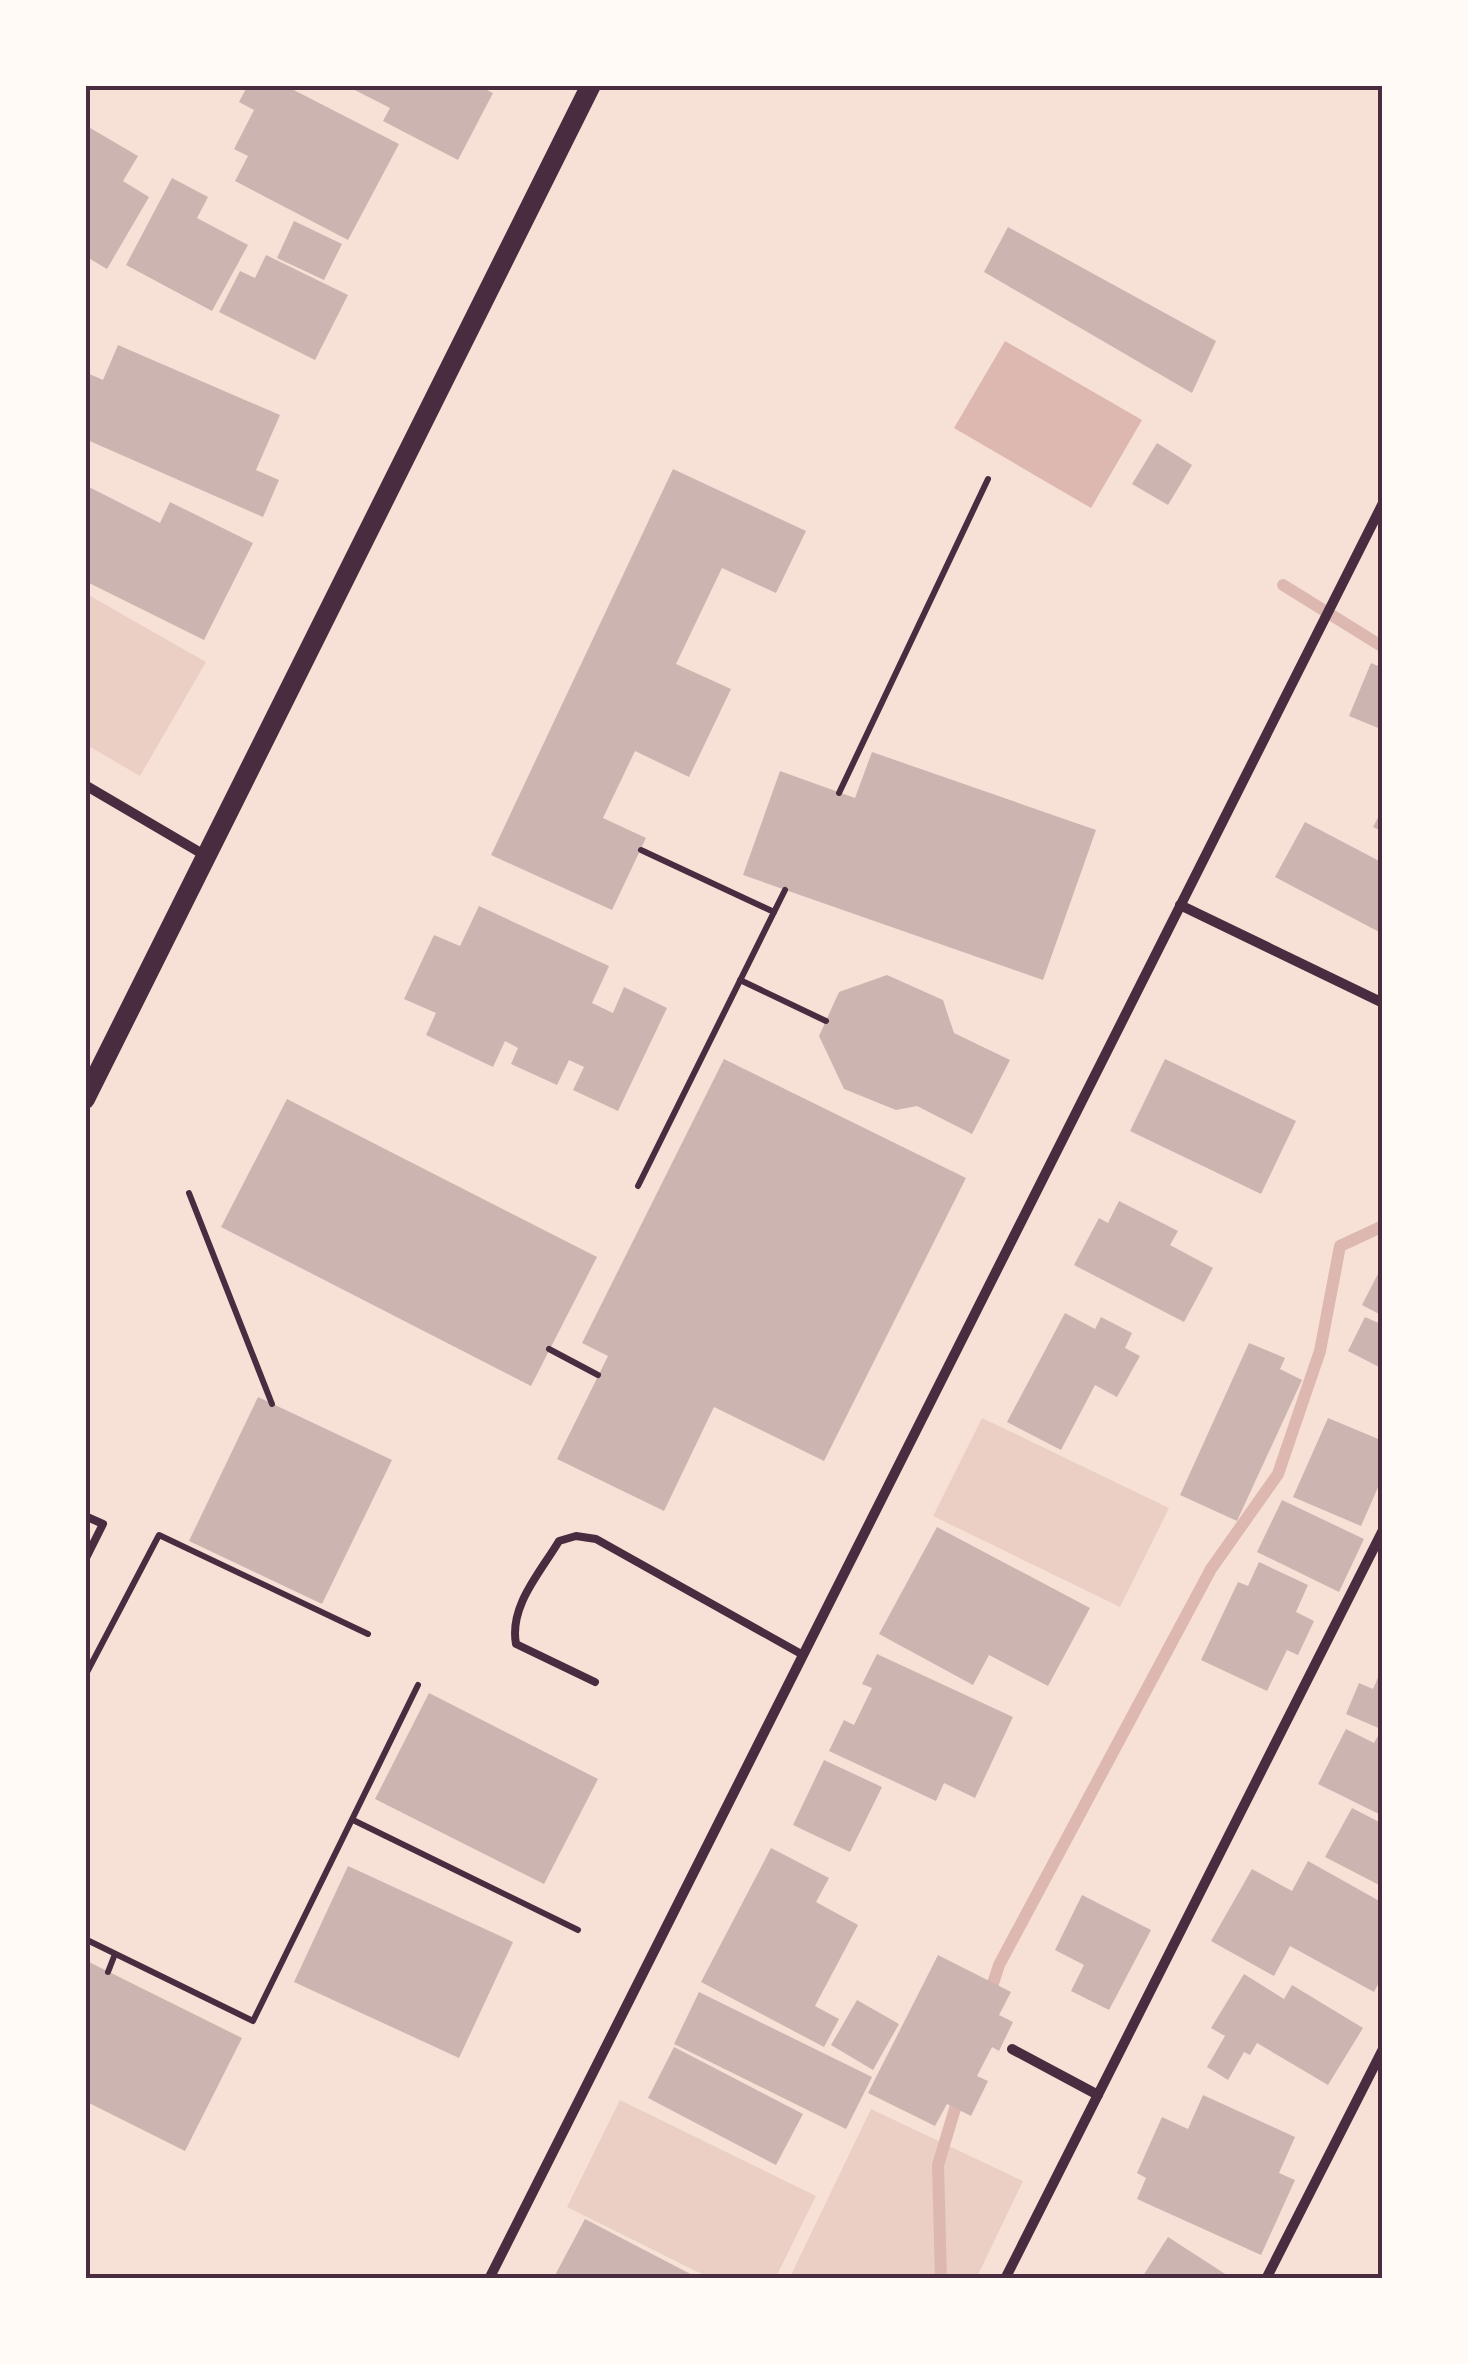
<svg xmlns="http://www.w3.org/2000/svg" width="1468" height="2364" font-family="'Crimson Pro',serif">
  <style>
    .green { fill: #ebcfc5 }
    .water { fill: #dcb8b0 }
    .lines { fill: none; stroke-linecap: round; stroke-linejoin: round }
    .stream { stroke: #dcb8b0; stroke-width: 12 }
    .building { fill: #ccb4b1 }
    .path { stroke: #4a2c40; stroke-width: 6 }
    .service { stroke: #4a2c40; stroke-width: 8 }
    .minor { stroke: #4a2c40; stroke-width: 10 }
    .secondary { stroke: #4a2c40; stroke-width: 20 }
    .neatline { fill: none; stroke: #4a2c40; stroke-width: 4 }
  </style>
  <rect width="100%" height="100%" fill="#f7e1d7"/>
  <g class="green">
    <path d="M 85,593 L 206,662 L 140,776 L 85,744 Z"/>
    <path d="M 982,1418 L 1169,1508 L 1120,1607 L 933,1516 Z"/>
    <path d="M 620,2100 L 816,2196 L 775,2279 L 712,2279 L 567,2207 Z"/>
    <path d="M 871,2109 L 1023,2181 L 976,2279 L 789,2279 Z"/>
  </g>
  <path class="water" d="M 1005,341 L 1142,420 L 1091,508 L 954,428 Z"/>
  <g class="lines">
    <g class="stream">
      <path d="M 1283,585 L 1383,647"/>
      <path d="M 989,1996 L 999,1965 L 1211,1569 L 1278,1474 L 1320,1351 L 1340,1246 L 1383,1226"/>
      <path d="M 941,2279 L 938,2165 L 960,2092"/>
    </g>
  </g>
  <g class="building">
    <path d="M 248,85 L 284,85 L 399,144 L 348,240 L 235,181 L 248,156 L 234,149 L 254,110 L 239,102 Z"/>
    <path d="M 345,85 L 477,85 L 493,93 L 458,160 L 383,121 L 390,108 Z"/>
    <path d="M 85,125 L 138,156 L 123,181 L 149,197 L 107,269 L 85,256 Z"/>
    <path d="M 172,178 L 208,197 L 197,218 L 248,245 L 212,311 L 126,265 Z"/>
    <path d="M 294,221 L 342,244 L 324,280 L 277,258 Z"/>
    <path d="M 1008,227 L 1216,341 L 1192,393 L 984,272 Z"/>
    <path d="M 266,255 L 348,295 L 315,360 L 219,312 L 240,271 L 255,278 Z"/>
    <path d="M 118,345 L 280,415 L 256,470 L 279,480 L 263,517 L 85,439 L 85,372 L 103,380 Z"/>
    <path d="M 1157,443 L 1192,465 L 1168,505 L 1132,484 Z"/>
    <path d="M 673,469 L 806,531 L 776,593 L 722,568 L 676,664 L 731,689 L 689,777 L 635,751 L 603,818 L 646,838 L 612,910 L 491,855 Z"/>
    <path d="M 85,485 L 160,523 L 170,502 L 253,543 L 204,640 L 85,581 Z"/>
    <path d="M 1371,663 L 1383,668 L 1383,730 L 1349,716 Z"/>
    <path d="M 872,752 L 1096,830 L 1043,980 L 743,875 L 780,771 L 855,798 Z"/>
    <path d="M 1383,808 L 1383,832 L 1373,827 Z"/>
    <path d="M 1305,822 L 1383,863 L 1383,934 L 1275,877 Z"/>
    <path d="M 479,906 L 609,966 L 592,1003 L 613,1013 L 624,987 L 667,1008 L 618,1111 L 573,1090 L 584,1067 L 569,1060 L 557,1085 L 511,1064 L 518,1048 L 505,1041 L 493,1067 L 426,1035 L 436,1013 L 404,999 L 434,935 L 460,946 Z"/>
    <path d="M 887,975 L 943,1000 L 954,1033 L 1010,1060 L 972,1134 L 917,1106 L 896,1110 L 844,1089 L 819,1036 L 839,992 Z"/>
    <path d="M 724,1059 L 966,1178 L 824,1461 L 714,1407 L 664,1511 L 557,1459 L 608,1356 L 582,1343 Z"/>
    <path d="M 1165,1059 L 1296,1121 L 1261,1194 L 1130,1131 Z"/>
    <path d="M 287,1099 L 597,1257 L 531,1386 L 221,1227 Z"/>
    <path d="M 1119,1201 L 1178,1231 L 1170,1245 L 1213,1268 L 1184,1322 L 1074,1265 L 1099,1218 L 1108,1223 Z"/>
    <path d="M 1383,1264 L 1383,1316 L 1362,1305 Z"/>
    <path d="M 1065,1313 L 1095,1329 L 1101,1317 L 1132,1333 L 1125,1348 L 1140,1356 L 1117,1397 L 1095,1385 L 1061,1450 L 1007,1422 Z"/>
    <path d="M 1365,1317 L 1383,1325 L 1383,1369 L 1348,1351 Z"/>
    <path d="M 1249,1343 L 1285,1358 L 1280,1369 L 1302,1380 L 1237,1521 L 1180,1495 Z"/>
    <path d="M 258,1397 L 392,1460 L 322,1604 L 189,1541 Z"/>
    <path d="M 1328,1418 L 1383,1441 L 1383,1476 L 1361,1526 L 1293,1497 Z"/>
    <path d="M 1282,1500 L 1364,1539 L 1339,1592 L 1257,1552 Z"/>
    <path d="M 937,1527 L 1090,1608 L 1048,1686 L 989,1655 L 973,1685 L 879,1634 Z"/>
    <path d="M 1259,1562 L 1308,1585 L 1296,1612 L 1314,1621 L 1298,1655 L 1287,1650 L 1267,1691 L 1201,1660 L 1238,1582 L 1248,1586 Z"/>
    <path d="M 877,1654 L 1013,1717 L 975,1798 L 944,1783 L 936,1801 L 829,1751 L 844,1720 L 854,1725 L 872,1688 L 862,1684 Z"/>
    <path d="M 1383,1666 L 1383,1730 L 1346,1714 L 1359,1683 L 1373,1689 Z"/>
    <path d="M 429,1693 L 598,1779 L 544,1884 L 375,1799 Z"/>
    <path d="M 1346,1729 L 1374,1743 L 1379,1734 L 1383,1736 L 1383,1816 L 1318,1784 Z"/>
    <path d="M 824,1760 L 882,1787 L 850,1852 L 793,1825 Z"/>
    <path d="M 1352,1808 L 1383,1824 L 1383,1887 L 1325,1857 Z"/>
    <path d="M 771,1848 L 829,1878 L 816,1902 L 858,1925 L 815,2006 L 839,2019 L 824,2047 L 701,1982 Z"/>
    <path d="M 1308,1861 L 1383,1903 L 1383,1975 L 1374,1992 L 1290,1946 L 1274,1976 L 1211,1941 L 1252,1869 L 1292,1891 Z"/>
    <path d="M 348,1866 L 513,1942 L 459,2058 L 294,1982 Z"/>
    <path d="M 1082,1895 L 1151,1930 L 1109,2010 L 1071,1991 L 1084,1965 L 1055,1950 Z"/>
    <path d="M 938,1955 L 1011,1992 L 999,2015 L 1013,2022 L 999,2051 L 992,2047 L 977,2076 L 988,2081 L 971,2116 L 947,2104 L 935,2126 L 868,2093 Z"/>
    <path d="M 85,1960 L 242,2038 L 185,2151 L 85,2101 Z"/>
    <path d="M 1244,1974 L 1284,1999 L 1292,1985 L 1363,2028 L 1328,2085 L 1257,2043 L 1250,2055 L 1244,2052 L 1228,2080 L 1207,2067 L 1225,2036 L 1211,2028 Z"/>
    <path d="M 699,1992 L 872,2077 L 846,2129 L 674,2044 Z"/>
    <path d="M 857,2000 L 899,2024 L 873,2070 L 831,2045 Z"/>
    <path d="M 674,2047 L 803,2114 L 776,2165 L 648,2098 Z"/>
    <path d="M 1203,2095 L 1295,2137 L 1279,2173 L 1295,2180 L 1261,2255 L 1137,2199 L 1146,2178 L 1137,2173 L 1162,2117 L 1188,2129 Z"/>
    <path d="M 585,2219 L 700,2279 L 553,2279 Z"/>
    <path d="M 1168,2237 L 1233,2279 L 1141,2279 Z"/>
  </g>
  <g class="lines">
    <g class="path">
      <path d="M 839,793 L 988,479"/>
      <path d="M 641,850 L 774,912"/>
      <path d="M 740,980 L 826,1021"/>
      <path d="M 638,1186 L 785,890"/>
      <path d="M 189,1193 L 272,1404"/>
      <path d="M 549,1349 L 598,1375"/>
      <path d="M 85,1676 L 159,1535 L 368,1634"/>
      <path d="M 353,1820 L 578,1930"/>
      <path d="M 85,1939 L 253,2021 L 418,1685"/>
      <path d="M 108,1972 L 115,1954"/>
    </g>
    <g class="service">
      <path d="M 85,1516 L 103,1524 L 85,1560"/>
      <path d="M 595,1682 L 516,1644 C 509,1606 540,1573 559,1541 L 576,1536 L 596,1539 L 803,1655"/>
    </g>
    <g class="minor">
      <path d="M 85,785 L 206,856"/>
      <path d="M 1180,905 L 1383,1003"/>
      <path d="M 1012,2049 L 1098,2095"/>
      <path d="M 489,2279 L 1383,503"/>
      <path d="M 1005,2279 L 1383,1530"/>
      <path d="M 1266,2279 L 1383,2049"/>
    </g>
    <path class="secondary" d="M 85,1099 L 591,85"/>
  </g>
  <rect width="1468" height="2364" fill="none" stroke="#fffaf5" stroke-width="175"/>
  <rect x="88" y="88" width="1292" height="2188" class="neatline"/>
</svg>
